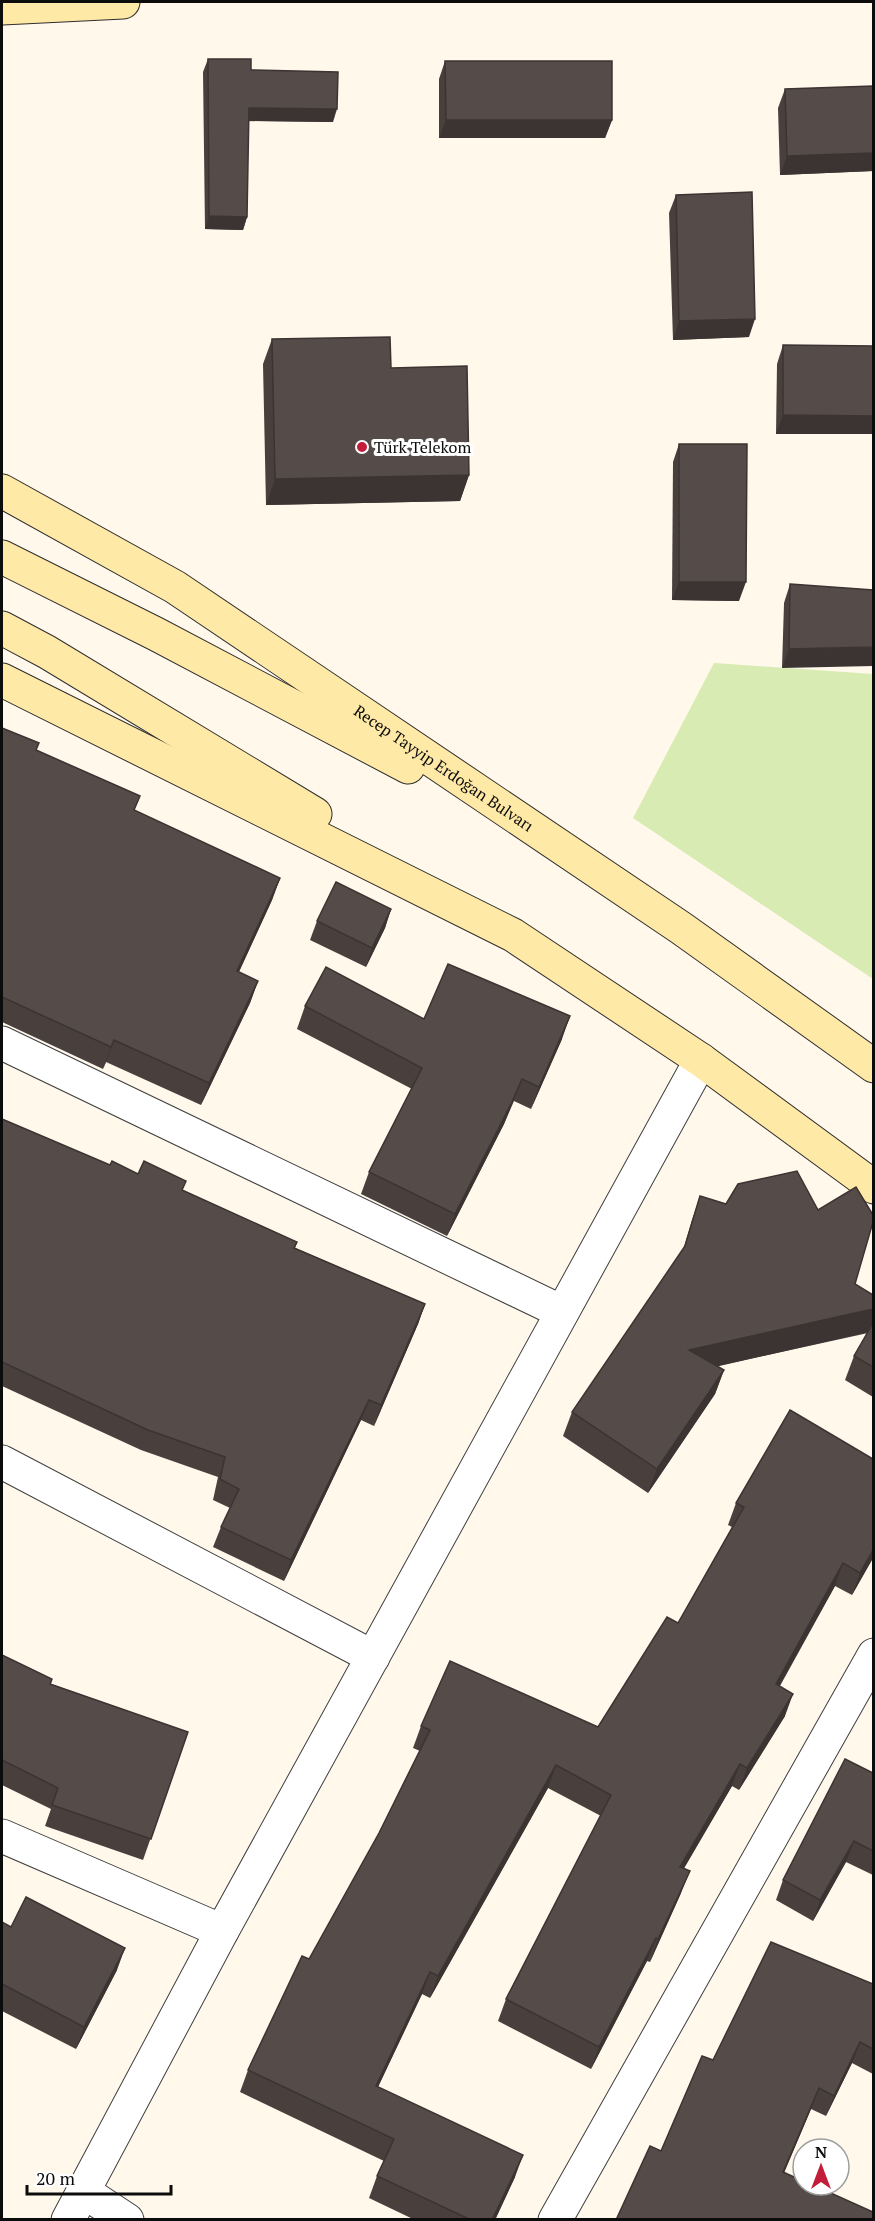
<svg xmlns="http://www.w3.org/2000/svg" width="875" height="2221" font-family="'PT Serif',serif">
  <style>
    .green { fill: #d8ebb3 }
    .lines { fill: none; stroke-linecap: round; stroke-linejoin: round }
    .minor-casing { stroke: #3f3f3f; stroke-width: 35 }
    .secondary-casing { stroke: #2e2e2e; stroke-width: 35 }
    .minor { stroke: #fff; stroke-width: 33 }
    .secondary { stroke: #ffe9a6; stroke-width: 33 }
    .wall { fill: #49403e }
    .shaded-wall { fill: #3c3432 }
    .building { fill: #554b48; stroke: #3c3432; stroke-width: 1.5 }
    .poi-dot { fill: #c31d3b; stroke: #fff; stroke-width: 2 }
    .labels { text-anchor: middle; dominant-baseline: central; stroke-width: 6; stroke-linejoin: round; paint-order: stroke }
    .poi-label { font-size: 16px; fill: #0c0c0c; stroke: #fff; text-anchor: start }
    .street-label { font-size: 16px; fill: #0c0c0c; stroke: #fff }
  </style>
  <rect width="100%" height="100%" fill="#fff8eb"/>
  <path class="green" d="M 714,663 L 873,674 L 873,979 L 633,818 Z"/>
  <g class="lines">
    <g class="minor-casing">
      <g id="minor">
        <path d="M 2,1043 L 562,1312"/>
        <path d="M 2,1462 L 373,1657"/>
        <path d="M 2,1836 L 222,1931"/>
        <path d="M 83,2191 L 127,2220"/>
        <path d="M 68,2220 L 222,1931 L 701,1060"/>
        <path d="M 555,2220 L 874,1655"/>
      </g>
    </g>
    <g class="secondary-casing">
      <g id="secondary">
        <path d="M 2,8 L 123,2"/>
        <path id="s1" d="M 2,491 L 175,587 L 681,928 L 874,1066"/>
        <path d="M 2,557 L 156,634 L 408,767"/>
        <path d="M 2,628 L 47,652 L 315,814"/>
        <path d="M 2,680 L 513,935 L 701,1060 L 874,1187"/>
      </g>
    </g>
    <use href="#minor" class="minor"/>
    <use href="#secondary" class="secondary"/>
  </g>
  <g class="wall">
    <path d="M 208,59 L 251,70 L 333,122 L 248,121 L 247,217 L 243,230 L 205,229 L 203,72 Z"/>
    <path d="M 445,61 L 612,120 L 605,138 L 439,138 L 439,79 Z"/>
    <path d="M 873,86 L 873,171 L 780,175 L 778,108 L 785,89 Z"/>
    <path d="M 676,195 L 749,337 L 673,340 L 669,213 Z"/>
    <path d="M 272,339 L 391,368 L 469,475 L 460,501 L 266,505 L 263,364 Z"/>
    <path d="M 783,345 L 873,346 L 873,434 L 776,434 L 777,364 Z"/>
    <path d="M 679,444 L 739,601 L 672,600 L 673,462 Z"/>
    <path d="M 790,584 L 873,590 L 782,668 L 784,603 Z"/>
    <path d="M 2,728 L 36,750 L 140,796 L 134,810 L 280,878 L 272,900 L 239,972 L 258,981 L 250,1003 L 201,1105 L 106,1062 L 103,1069 L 2,1022 Z"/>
    <path d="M 391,909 L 385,928 L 366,967 L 310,940 L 317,921 Z"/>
    <path d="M 305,1006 L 424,1019 L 562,1039 L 531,1109 L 514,1101 L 504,1124 L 447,1236 L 361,1194 L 369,1172 L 412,1089 L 297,1029 Z"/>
    <path d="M 2,1119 L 110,1165 L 138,1174 L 183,1191 L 297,1242 L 295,1248 L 425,1304 L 418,1324 L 374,1426 L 361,1420 L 284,1581 L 213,1547 L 221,1527 L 230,1508 L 213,1500 L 218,1477 L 141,1450 L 2,1386 Z"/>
    <path d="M 700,1196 L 873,1295 L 873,1397 L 845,1380 L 854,1356 L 868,1333 L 717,1366 L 724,1370 L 715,1394 L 648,1493 L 563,1436 L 572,1412 L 683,1250 L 692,1220 Z"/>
    <path d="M 736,1503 L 873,1558 L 852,1595 L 835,1586 L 780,1686 L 785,1716 L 739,1790 L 732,1786 L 684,1868 L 681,1893 L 650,1962 L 647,1961 L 591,2069 L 498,2021 L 506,1999 L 601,1816 L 548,1788 L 430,1998 L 422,1994 L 378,2087 L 515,2177 L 495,2220 L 415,2220 L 369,2198 L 377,2176 L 384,2161 L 240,2092 L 248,2070 L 379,1833 L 420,1751 L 413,1748 L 421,1726 L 598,1727 L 678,1623 L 732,1527 L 728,1525 Z"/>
    <path d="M 2,1655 L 52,1679 L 51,1684 L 188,1732 L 143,1860 L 45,1826 L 51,1809 L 2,1785 Z"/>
    <path d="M 873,1773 L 873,1875 L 846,1862 L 813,1921 L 776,1900 L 783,1880 Z"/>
    <path d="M 2,1922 L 11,1927 L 117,1970 L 76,2049 L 2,2011 Z"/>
    <path d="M 873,1984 L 873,2074 L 852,2063 L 826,2116 L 811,2109 L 784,2172 L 661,2151 L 713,2060 Z"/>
  </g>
  <g class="shaded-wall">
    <path d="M 249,108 L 337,109 L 333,122 L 244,121 Z"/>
    <path d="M 446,120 L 612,120 L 605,138 L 439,138 Z"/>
    <path d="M 873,153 L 873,171 L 780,175 L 787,156 Z"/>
    <path d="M 209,216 L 247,217 L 243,230 L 205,229 Z"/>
    <path d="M 755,319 L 749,337 L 673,340 L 679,321 Z"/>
    <path d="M 783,415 L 873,416 L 873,434 L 776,434 Z"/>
    <path d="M 469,475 L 460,501 L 266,505 L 275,479 Z"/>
    <path d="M 679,582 L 746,582 L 739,601 L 672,600 Z"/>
    <path d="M 873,647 L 873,666 L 782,668 L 789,649 Z"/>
    <path d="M 280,878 L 272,900 L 229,993 L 237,971 Z"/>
    <path d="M 391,909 L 385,928 L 366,967 L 372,948 Z"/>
    <path d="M 258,981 L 250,1003 L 201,1105 L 209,1083 Z"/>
    <path d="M 570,1016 L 562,1039 L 531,1109 L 539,1087 Z"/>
    <path d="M 114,1040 L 106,1062 L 103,1069 L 111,1047 Z"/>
    <path d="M 522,1079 L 504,1124 L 447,1236 L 455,1214 Z"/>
    <path d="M 425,1304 L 418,1324 L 374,1426 L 381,1405 Z"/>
    <path d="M 873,1309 L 873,1331 L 680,1375 L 689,1350 Z"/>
    <path d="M 724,1370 L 715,1394 L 648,1493 L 657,1469 Z"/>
    <path d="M 369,1400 L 361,1420 L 284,1581 L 291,1560 Z"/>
    <path d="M 873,1550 L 873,1558 L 852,1595 L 860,1573 Z"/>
    <path d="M 843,1563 L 835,1586 L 768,1706 L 776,1684 Z"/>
    <path d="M 793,1694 L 785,1716 L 739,1790 L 747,1768 Z"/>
    <path d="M 740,1764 L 732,1786 L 672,1889 L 680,1867 Z"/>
    <path d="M 556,1765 L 548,1788 L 430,1998 L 438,1976 Z"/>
    <path d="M 854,1841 L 846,1862 L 813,1921 L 820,1900 Z"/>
    <path d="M 690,1871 L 681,1893 L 650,1962 L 658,1939 Z"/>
    <path d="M 656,1938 L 647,1961 L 591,2069 L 599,2047 Z"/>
    <path d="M 125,1948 L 117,1970 L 76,2049 L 84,2027 Z"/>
    <path d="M 430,1972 L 422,1994 L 368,2108 L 376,2086 Z"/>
    <path d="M 860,2042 L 852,2063 L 826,2116 L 834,2096 Z"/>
    <path d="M 819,2088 L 811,2109 L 776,2192 L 783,2172 Z"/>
    <path d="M 523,2155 L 515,2177 L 495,2220 L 492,2220 Z"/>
  </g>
  <g class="building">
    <path d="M 208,59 L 251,59 L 251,70 L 338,72 L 337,109 L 249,108 L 247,217 L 209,216 Z"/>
    <path d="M 445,61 L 612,61 L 612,120 L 446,120 Z"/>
    <path d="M 873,86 L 873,153 L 787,156 L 785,89 Z"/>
    <path d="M 752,192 L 755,319 L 679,321 L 676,195 Z"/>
    <path d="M 390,337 L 391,368 L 467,366 L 469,475 L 275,479 L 272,339 Z"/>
    <path d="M 783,345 L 873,346 L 873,416 L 783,415 Z"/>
    <path d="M 679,444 L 747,444 L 746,582 L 679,582 Z"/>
    <path d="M 790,584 L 873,590 L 873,647 L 789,649 Z"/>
    <path d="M 2,728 L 39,743 L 36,750 L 140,796 L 134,810 L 280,878 L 237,971 L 258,981 L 209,1083 L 114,1040 L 111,1047 L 2,997 Z"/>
    <path d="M 336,882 L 391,909 L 372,948 L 317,921 Z"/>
    <path d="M 448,964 L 570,1016 L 539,1087 L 522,1079 L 512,1102 L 455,1214 L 369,1172 L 422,1068 L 305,1006 L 326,967 L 424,1019 Z"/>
    <path d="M 2,1119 L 110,1165 L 112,1161 L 138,1174 L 144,1161 L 186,1181 L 182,1190 L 297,1242 L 294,1248 L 425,1304 L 381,1405 L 369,1400 L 291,1560 L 221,1527 L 239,1489 L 220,1479 L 225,1457 L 148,1430 L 2,1362 Z"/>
    <path d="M 797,1171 L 818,1210 L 856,1187 L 873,1215 L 873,1222 L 855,1284 L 873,1295 L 873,1309 L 689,1350 L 724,1370 L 657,1469 L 572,1412 L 685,1246 L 700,1196 L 726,1204 L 738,1184 Z"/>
    <path d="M 873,1323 L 873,1367 L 854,1356 Z"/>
    <path d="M 790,1410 L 873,1459 L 873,1550 L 860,1573 L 843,1563 L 776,1684 L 793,1694 L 747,1768 L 740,1764 L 680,1867 L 690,1871 L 658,1939 L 656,1938 L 599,2047 L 506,1999 L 611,1795 L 556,1765 L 438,1976 L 430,1972 L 376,2086 L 523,2155 L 492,2220 L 471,2220 L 377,2176 L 394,2139 L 248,2070 L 302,1956 L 309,1959 L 379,1833 L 430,1730 L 421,1726 L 450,1661 L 598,1727 L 667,1617 L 678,1623 L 744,1507 L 736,1503 Z"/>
    <path d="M 2,1655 L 52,1679 L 50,1684 L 188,1732 L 151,1839 L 52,1805 L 58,1788 L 2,1760 Z"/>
    <path d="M 845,1759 L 873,1773 L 873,1851 L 854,1841 L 820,1900 L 783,1880 Z"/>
    <path d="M 26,1897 L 125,1948 L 84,2027 L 2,1984 L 2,1922 L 11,1927 Z"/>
    <path d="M 771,1942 L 873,1984 L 873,2049 L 860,2042 L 834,2096 L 819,2088 L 783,2172 L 803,2181 L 803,2185 L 813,2185 L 873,2212 L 873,2220 L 616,2220 L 650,2146 L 661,2151 L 702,2056 L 713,2060 Z"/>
  </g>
  <circle class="poi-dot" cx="362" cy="447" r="6"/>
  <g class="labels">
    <g class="poi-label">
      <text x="374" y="447">Türk Telekom</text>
    </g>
    <g class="street-label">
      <text stroke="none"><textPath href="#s1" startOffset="522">Recep Tayyip Erdoğan Bulvarı</textPath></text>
    </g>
  </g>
  <rect width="875" height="2221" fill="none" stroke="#0c0c0c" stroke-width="6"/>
  <g transform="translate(821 2167)"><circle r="28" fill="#ffffff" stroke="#9e9e9e" stroke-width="1.5"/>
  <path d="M0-4.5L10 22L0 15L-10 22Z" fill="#c31d3b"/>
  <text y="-9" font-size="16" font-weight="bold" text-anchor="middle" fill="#0c0c0c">N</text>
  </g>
  <path d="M27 2185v9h144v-9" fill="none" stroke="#0c0c0c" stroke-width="3"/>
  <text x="36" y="2185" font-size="18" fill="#0c0c0c" stroke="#ffffff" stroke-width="4.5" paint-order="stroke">20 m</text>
</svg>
